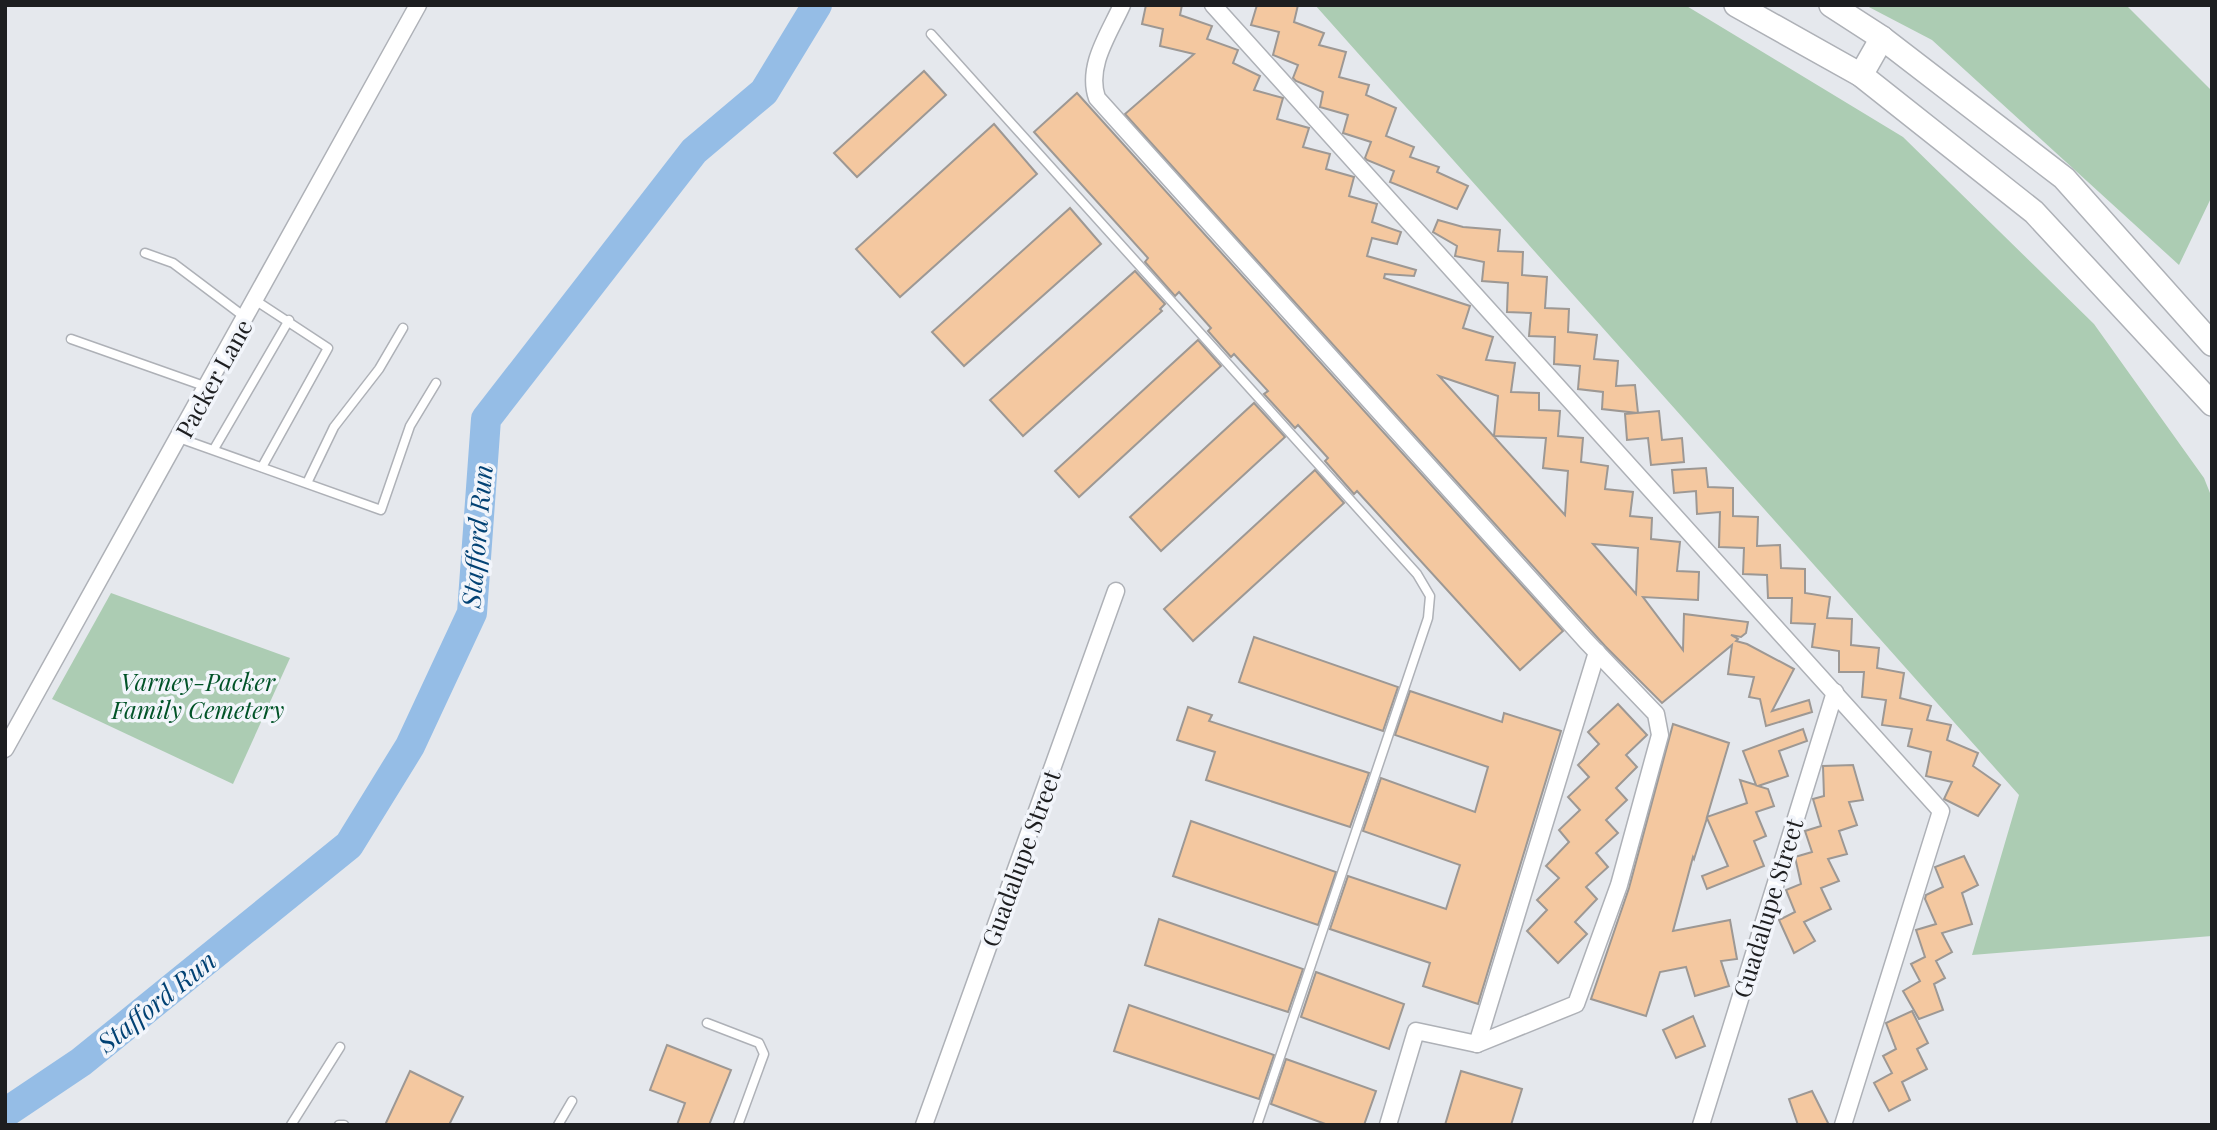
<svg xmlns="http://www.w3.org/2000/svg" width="2217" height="1130" font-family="'Playfair Display',serif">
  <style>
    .green { fill: #acccb3 }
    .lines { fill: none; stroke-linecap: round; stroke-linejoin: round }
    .river { stroke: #95bde6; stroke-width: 30 }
    .building { fill: #f4c8a0; stroke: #9d9894; stroke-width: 2; fill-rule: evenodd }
    .lane-casing { stroke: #aeb1b7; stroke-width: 11 }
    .street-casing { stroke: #aeb1b7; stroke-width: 19 }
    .secondary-casing { stroke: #aeb1b7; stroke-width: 26 }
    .lane { stroke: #fff; stroke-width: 8 }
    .street { stroke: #fff; stroke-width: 16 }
    .secondary { stroke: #fff; stroke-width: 23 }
    .labels { text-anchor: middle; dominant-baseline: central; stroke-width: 7; stroke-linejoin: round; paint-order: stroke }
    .street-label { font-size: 24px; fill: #1d1e20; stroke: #f2f5fb }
    .park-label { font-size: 24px; font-style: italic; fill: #015327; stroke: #f2f5fb }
    .water-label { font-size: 26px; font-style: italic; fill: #024274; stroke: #f2f5fb }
  </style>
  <rect width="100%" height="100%" fill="#e5e8ed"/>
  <g class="green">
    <path d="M 1315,5 L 1685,5 L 1903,137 L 2094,324 L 2204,478 L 2212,498 L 2212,936 L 1972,955 L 2019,795 Z"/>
    <path d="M 1865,5 L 2126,5 L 2212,91 L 2212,196 L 2179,265 L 1932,40 Z"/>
    <path d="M 111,593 L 290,658 L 233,784 L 52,699 Z"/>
  </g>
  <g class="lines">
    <path class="river" d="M 5,1113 L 81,1062 L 349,845 L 410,746 L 472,613 L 486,419 L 694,151 L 764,92 L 817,5"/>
  </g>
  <g class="building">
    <path d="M 1146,5 L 1182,5 L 1180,15 L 1212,26 L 1207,39 L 1238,50 L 1233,63 L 1260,76 L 1254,90 L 1283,98 L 1277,119 L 1309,128 L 1303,147 L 1330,154 L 1326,169 L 1354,177 L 1349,196 L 1377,204 L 1372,222 L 1401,232 L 1397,244 L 1372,238 L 1367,256 L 1416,270 L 1414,276 L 1385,274 L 1384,278 L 1470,306 L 1463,328 L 1493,337 L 1486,360 L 1515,363 L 1511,392 L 1539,393 L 1539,410 L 1560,411 L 1558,436 L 1583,438 L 1581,462 L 1608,466 L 1605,489 L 1633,492 L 1630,516 L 1652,518 L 1651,539 L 1680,542 L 1677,571 L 1699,572 L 1698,600 L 1643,597 L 1683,650 L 1684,614 L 1748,622 L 1746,633 L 1741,637 L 1731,635 L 1738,639 L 1736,641 L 1747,644 L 1794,669 L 1772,711 L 1809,700 L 1812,712 L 1766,726 L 1760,699 L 1749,697 L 1754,677 L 1728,674 L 1732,645 L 1662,703 L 1605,646 L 1125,114 L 1194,54 L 1160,46 L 1163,29 L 1142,24 ZM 1439,376 L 1498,396 L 1494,436 L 1546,438 L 1543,468 L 1568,471 L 1565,515 ZM 1593,544 L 1638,548 L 1636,594 Z"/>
    <path d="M 1257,5 L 1298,5 L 1294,22 L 1324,33 L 1319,45 L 1346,52 L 1339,77 L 1369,85 L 1366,95 L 1396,108 L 1386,136 L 1414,147 L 1410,157 L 1439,167 L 1437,172 L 1468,186 L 1457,209 L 1390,182 L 1394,171 L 1367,160 L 1365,158 L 1371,142 L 1343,133 L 1348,115 L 1320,107 L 1323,92 L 1296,81 L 1293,78 L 1298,65 L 1273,55 L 1279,32 L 1251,25 Z"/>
    <path d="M 924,71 L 946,95 L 857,177 L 834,153 Z"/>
    <path d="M 1077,93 L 1563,631 L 1520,670 L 1357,491 L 1354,494 L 1325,461 L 1328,458 L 1298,425 L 1295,428 L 1264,394 L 1268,391 L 1234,354 L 1231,357 L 1208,331 L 1211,328 L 1179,292 L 1175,296 L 1145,262 L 1148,258 L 1034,132 Z"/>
    <path d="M 994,124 L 1037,174 L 900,297 L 856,249 Z"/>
    <path d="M 1070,208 L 1101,244 L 964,366 L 932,332 Z"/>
    <path d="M 1438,220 L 1463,227 L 1500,230 L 1498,251 L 1523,252 L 1522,275 L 1547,277 L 1545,308 L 1569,309 L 1568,332 L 1597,335 L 1594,359 L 1618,361 L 1616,386 L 1635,385 L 1638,413 L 1602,409 L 1603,392 L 1578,389 L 1580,366 L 1554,364 L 1555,337 L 1529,336 L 1531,313 L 1507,312 L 1508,283 L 1482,281 L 1484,262 L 1455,256 L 1457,246 L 1433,232 Z"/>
    <path d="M 1135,271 L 1165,304 L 1160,309 L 1162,311 L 1023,436 L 990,400 Z"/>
    <path d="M 1198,340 L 1221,366 L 1079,497 L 1055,471 Z"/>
    <path d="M 1254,403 L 1285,437 L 1161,551 L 1130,517 Z"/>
    <path d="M 1659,411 L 1662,440 L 1682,438 L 1684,462 L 1651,465 L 1648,438 L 1627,440 L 1625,414 Z"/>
    <path d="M 1706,468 L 1708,487 L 1733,488 L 1733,516 L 1758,517 L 1757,546 L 1780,545 L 1781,568 L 1805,569 L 1805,593 L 1830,597 L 1827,618 L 1852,619 L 1851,645 L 1879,648 L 1877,668 L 1904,673 L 1900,698 L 1931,706 L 1927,720 L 1951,725 L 1947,740 L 1978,753 L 1973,766 L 2000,785 L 1978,816 L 1944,799 L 1952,782 L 1926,776 L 1931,752 L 1908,746 L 1912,729 L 1882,725 L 1886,700 L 1862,697 L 1864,672 L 1839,672 L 1839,651 L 1812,647 L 1815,624 L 1791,623 L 1792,598 L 1768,598 L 1767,575 L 1743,574 L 1744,548 L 1719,547 L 1720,512 L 1697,514 L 1696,491 L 1674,493 L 1672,470 Z"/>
    <path d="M 1315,470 L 1344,503 L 1193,641 L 1164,609 Z"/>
    <path d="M 1254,637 L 1398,687 L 1383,731 L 1239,682 Z"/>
    <path d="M 1410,691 L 1502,722 L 1504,713 L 1561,731 L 1478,1004 L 1423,986 L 1430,963 L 1330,929 L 1348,876 L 1446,909 L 1460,865 L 1363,831 L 1381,778 L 1475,812 L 1488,767 L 1395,735 Z"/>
    <path d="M 1618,704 L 1647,735 L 1626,755 L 1637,767 L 1616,788 L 1627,800 L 1606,820 L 1618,833 L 1596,853 L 1608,867 L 1586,887 L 1597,899 L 1575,922 L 1587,934 L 1558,963 L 1527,931 L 1547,910 L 1537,900 L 1559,878 L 1546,866 L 1569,842 L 1559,830 L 1580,810 L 1568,797 L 1589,777 L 1578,765 L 1599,744 L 1588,732 Z"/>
    <path d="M 1188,707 L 1212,715 L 1209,721 L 1369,773 L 1350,827 L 1206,780 L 1215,752 L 1177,740 Z"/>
    <path d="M 1673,724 L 1729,743 L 1707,817 L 1747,803 L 1740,780 L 1756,785 L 1743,751 L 1803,729 L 1807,741 L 1779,751 L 1788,776 L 1758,786 L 1768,789 L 1774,806 L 1756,812 L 1766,836 L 1754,841 L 1764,866 L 1707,889 L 1702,876 L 1728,866 L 1707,818 L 1694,859 L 1693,857 L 1673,931 L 1730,920 L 1737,959 L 1721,961 L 1729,986 L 1695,996 L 1686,967 L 1660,972 L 1646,1016 L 1591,999 L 1629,888 Z"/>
    <path d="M 1853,765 L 1863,800 L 1849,802 L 1857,825 L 1839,831 L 1847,854 L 1828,859 L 1839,881 L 1821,888 L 1831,909 L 1804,922 L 1815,941 L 1794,953 L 1779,920 L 1795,912 L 1786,890 L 1801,884 L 1795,857 L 1812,852 L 1805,831 L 1821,826 L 1813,799 L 1824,796 L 1823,766 Z"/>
    <path d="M 1191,821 L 1336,872 L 1318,925 L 1173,876 Z"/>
    <path d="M 1964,856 L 1978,885 L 1962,893 L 1972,924 L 1942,933 L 1952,952 L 1936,961 L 1945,978 L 1934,984 L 1943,1010 L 1919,1019 L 1903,991 L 1920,981 L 1911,964 L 1925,957 L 1916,930 L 1936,924 L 1925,899 L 1926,895 L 1943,887 L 1935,867 Z"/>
    <path d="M 1159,919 L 1303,969 L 1288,1012 L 1145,965 Z"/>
    <path d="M 1316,972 L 1404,1004 L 1389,1049 L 1301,1017 Z"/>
    <path d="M 1129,1005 L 1274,1055 L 1259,1099 L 1114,1051 Z"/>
    <path d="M 1912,1011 L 1928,1043 L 1917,1049 L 1927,1069 L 1902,1082 L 1910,1100 L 1889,1111 L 1874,1083 L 1892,1073 L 1883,1056 L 1896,1049 L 1886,1023 Z"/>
    <path d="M 1693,1016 L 1705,1046 L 1676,1058 L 1663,1030 Z"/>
    <path d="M 667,1045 L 731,1070 L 709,1125 L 677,1125 L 685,1103 L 650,1090 Z"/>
    <path d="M 1286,1059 L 1376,1091 L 1364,1125 L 1328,1125 L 1271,1104 Z"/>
    <path d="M 410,1071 L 463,1097 L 449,1125 L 385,1125 Z"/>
    <path d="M 1461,1071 L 1522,1089 L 1511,1125 L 1445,1125 Z"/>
    <path d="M 1812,1091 L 1829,1125 L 1798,1125 L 1789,1099 Z"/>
  </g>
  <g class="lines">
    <g class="lane-casing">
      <g id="lane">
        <path d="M 931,34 L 1417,574 L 1430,596 L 1428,618 L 1257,1125"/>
        <path d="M 145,253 L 173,263 L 246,318"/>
        <path d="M 255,300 L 328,348 L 262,467"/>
        <path d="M 71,339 L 207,387"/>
        <path d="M 179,438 L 381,510 L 410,426 L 436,383"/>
        <path d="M 214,449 L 289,320"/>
        <path d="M 307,483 L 334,427 L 379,369 L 403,328"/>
        <path d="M 707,1023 L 759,1043 L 764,1054 L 738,1125"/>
        <path d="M 291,1125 L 340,1047"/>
        <path d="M 339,1125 L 344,1125"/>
        <path d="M 558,1125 L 572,1101"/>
      </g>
    </g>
    <g class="street-casing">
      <g id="street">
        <path d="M 1122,5 C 1109,34 1086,66 1097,98 L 1586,641 L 1656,714 L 1660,735 L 1619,885 L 1576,1004 L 1477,1044 L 1416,1031 L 1388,1125"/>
        <path d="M 1213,5 L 1941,811 L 1843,1125"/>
        <path d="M 5,749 L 418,5"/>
        <path d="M 1477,1044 L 1597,652"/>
        <path d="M 924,1125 L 1116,591"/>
        <path d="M 1701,1125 L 1835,692"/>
      </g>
    </g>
    <g class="secondary-casing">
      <g id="secondary">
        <path d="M 1736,5 L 1861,75 L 2034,212 L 2212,404"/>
        <path d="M 1831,5 L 1882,38 L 2064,178 L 2212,344"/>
        <path d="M 1861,75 L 1882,38"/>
      </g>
    </g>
    <use href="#lane" class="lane"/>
    <use href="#street" class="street"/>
    <use href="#secondary" class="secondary"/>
  </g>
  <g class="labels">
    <g class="street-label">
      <text transform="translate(213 378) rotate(-61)">Packer Lane</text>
      <text transform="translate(1020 858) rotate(-70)">Guadalupe Street</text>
      <text transform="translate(1767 908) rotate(-73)">Guadalupe Street</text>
    </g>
    <g class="park-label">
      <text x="198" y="681">Varney-Packer<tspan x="198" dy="28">Family Cemetery</tspan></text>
    </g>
    <g class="water-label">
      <text transform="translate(476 536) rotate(-85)">Stafford Run</text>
      <text transform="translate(156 1001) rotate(-39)">Stafford Run</text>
    </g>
  </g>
  <rect width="2217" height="1130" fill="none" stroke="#1d1e20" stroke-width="14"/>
</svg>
